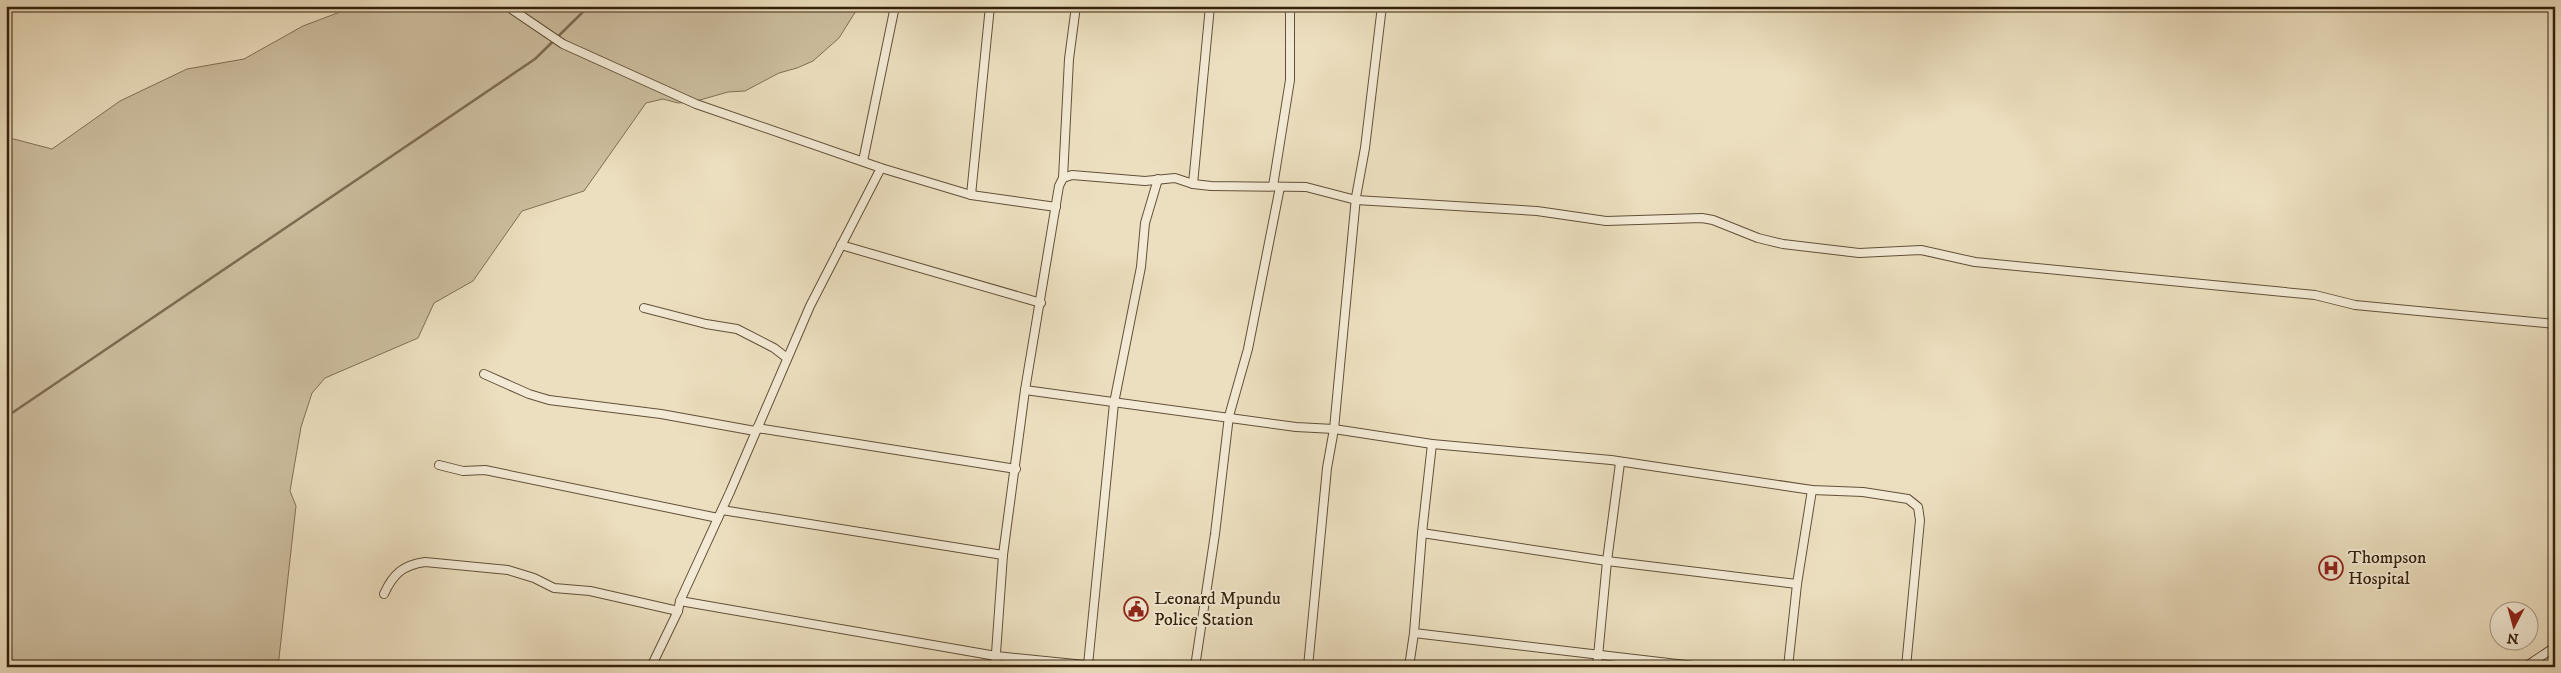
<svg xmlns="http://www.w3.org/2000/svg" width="2561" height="673" font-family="'IM FELL DW Pica',serif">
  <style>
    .green { fill: #cdbfa0; stroke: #807056 }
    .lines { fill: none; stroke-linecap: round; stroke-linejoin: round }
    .stream { stroke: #7d6c52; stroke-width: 2.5 }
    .minor-casing { stroke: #625038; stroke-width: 10 }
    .minor { stroke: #f3ead5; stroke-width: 8 }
    .labels { text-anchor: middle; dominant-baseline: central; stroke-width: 4; stroke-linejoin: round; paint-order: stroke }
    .poi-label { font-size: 18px; fill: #34200b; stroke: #f3ead5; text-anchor: start }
  </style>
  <rect width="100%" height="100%" fill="#ecdfbf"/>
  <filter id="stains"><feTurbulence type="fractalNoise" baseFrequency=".004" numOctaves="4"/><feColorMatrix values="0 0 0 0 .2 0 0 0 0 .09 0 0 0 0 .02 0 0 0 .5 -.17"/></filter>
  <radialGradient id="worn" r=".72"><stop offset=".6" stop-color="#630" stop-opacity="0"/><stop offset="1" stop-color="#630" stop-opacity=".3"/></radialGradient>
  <path class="green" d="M 345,6 L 859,6 L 839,38 L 813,61 L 797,68 L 779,73 L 745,91 L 728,92 L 693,102 L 678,103 L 663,99 L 646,103 L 584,191 L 522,211 L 473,281 L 434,303 L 418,338 L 325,378 L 312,393 L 301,427 L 290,491 L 296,506 L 278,667 L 6,667 L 6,137 L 52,149 L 120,101 L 187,69 L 244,59 L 303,26 L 340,12 Z"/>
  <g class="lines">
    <path class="stream" d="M 6,417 L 535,59 L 589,6"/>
    <g class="minor-casing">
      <g id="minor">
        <path d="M 507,6 L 563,44 L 696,104 L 881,168 L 971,195 L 1056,207"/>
        <path d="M 863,161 L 895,6"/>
        <path d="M 1063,178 L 1069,59 L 1076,6"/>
        <path d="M 1193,184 L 1210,6"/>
        <path d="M 1273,186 L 1290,80 L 1290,6"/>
        <path d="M 971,195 L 990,6"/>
        <path d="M 841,245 L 1041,303"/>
        <path d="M 644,308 L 706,324 L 737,329 L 774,348 L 787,358"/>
        <path d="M 484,374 L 529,394 L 549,400 L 661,414 L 755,431"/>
        <path d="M 1025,390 L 1296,427 L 1334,429 L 1432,444 L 1611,460 L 1812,490 L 1863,492 L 1908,499 L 1918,507 L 1920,520 L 1906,667"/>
        <path d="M 757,428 L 1016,469"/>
        <path d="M 439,465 L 463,471 L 485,470 L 718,518"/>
        <path d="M 722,510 L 1003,555"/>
        <path d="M 1422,533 L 1607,561 L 1797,584"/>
        <path d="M 384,594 C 393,574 403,565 425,562 L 508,570 L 534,578 L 554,588 L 590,591 L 678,611"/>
        <path d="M 680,601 L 996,656 L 1105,667"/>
        <path d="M 1414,633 L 1703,667"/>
        <path d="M 1088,665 L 1114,403 L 1141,267 L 1145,223 L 1158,179"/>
        <path d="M 651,667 L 678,611 L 680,601 L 730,492 L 810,306 L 881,168"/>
        <path d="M 995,667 L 1003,555 L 1025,390 L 1059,186 L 1063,178 L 1072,175 L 1145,181 L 1175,178 L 1193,184 L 1211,186 L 1306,187 L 1356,200 L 1537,211 L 1606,221 L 1702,218 L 1713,220 L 1758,238 L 1783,244 L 1859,253 L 1921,250 L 1975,262 L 2315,295 L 2355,305 L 2555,324"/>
        <path d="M 1195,667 L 1215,534 L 1229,416 L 1248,349 L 1280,187"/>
        <path d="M 1308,667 L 1327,468 L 1334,429 L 1356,197 L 1365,148 L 1382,6"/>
        <path d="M 1409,667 L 1414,633 L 1422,533 L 1432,444"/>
        <path d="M 1597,667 L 1607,561 L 1620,463"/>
        <path d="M 1788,667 L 1797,584 L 1812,490"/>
        <path d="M 2525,667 L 2555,647"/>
      </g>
    </g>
    <use href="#minor" class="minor"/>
  </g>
  <defs>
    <g id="hospital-ring" transform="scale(1.25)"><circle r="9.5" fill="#f3ead5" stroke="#8f2418" stroke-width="1.5"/><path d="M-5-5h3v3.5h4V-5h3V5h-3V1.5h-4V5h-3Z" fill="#8f2418"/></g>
    <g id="civic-ring" transform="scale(1.25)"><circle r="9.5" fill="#f3ead5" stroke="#8f2418" stroke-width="1.5"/><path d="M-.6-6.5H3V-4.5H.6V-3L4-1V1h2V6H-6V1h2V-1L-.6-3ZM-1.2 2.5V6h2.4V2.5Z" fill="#8f2418"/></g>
  </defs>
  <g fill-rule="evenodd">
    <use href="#hospital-ring" x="2331" y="568"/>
    <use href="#civic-ring" x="1136" y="609"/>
  </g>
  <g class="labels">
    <g class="poi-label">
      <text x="2348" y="558">Thompson<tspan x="2348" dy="21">Hospital</tspan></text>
      <text x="1154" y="599">Leonard Mpundu<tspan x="1154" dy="21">Police Station</tspan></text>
    </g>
  </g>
  <rect width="2561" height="673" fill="none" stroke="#ecdfbf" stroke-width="25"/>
  <rect x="8" y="8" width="2546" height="658" fill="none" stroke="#34200b" stroke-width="2.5"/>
  <rect x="12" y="12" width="2536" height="648" fill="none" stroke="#34200b"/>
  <g transform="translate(2514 626) rotate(186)"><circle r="24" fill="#f3ead5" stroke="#a79984"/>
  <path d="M0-4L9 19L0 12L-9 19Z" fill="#8f2418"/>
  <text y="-8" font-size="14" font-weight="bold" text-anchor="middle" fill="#34200b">N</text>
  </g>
  <rect width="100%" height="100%" filter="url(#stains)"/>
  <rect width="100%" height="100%" fill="url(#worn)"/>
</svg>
